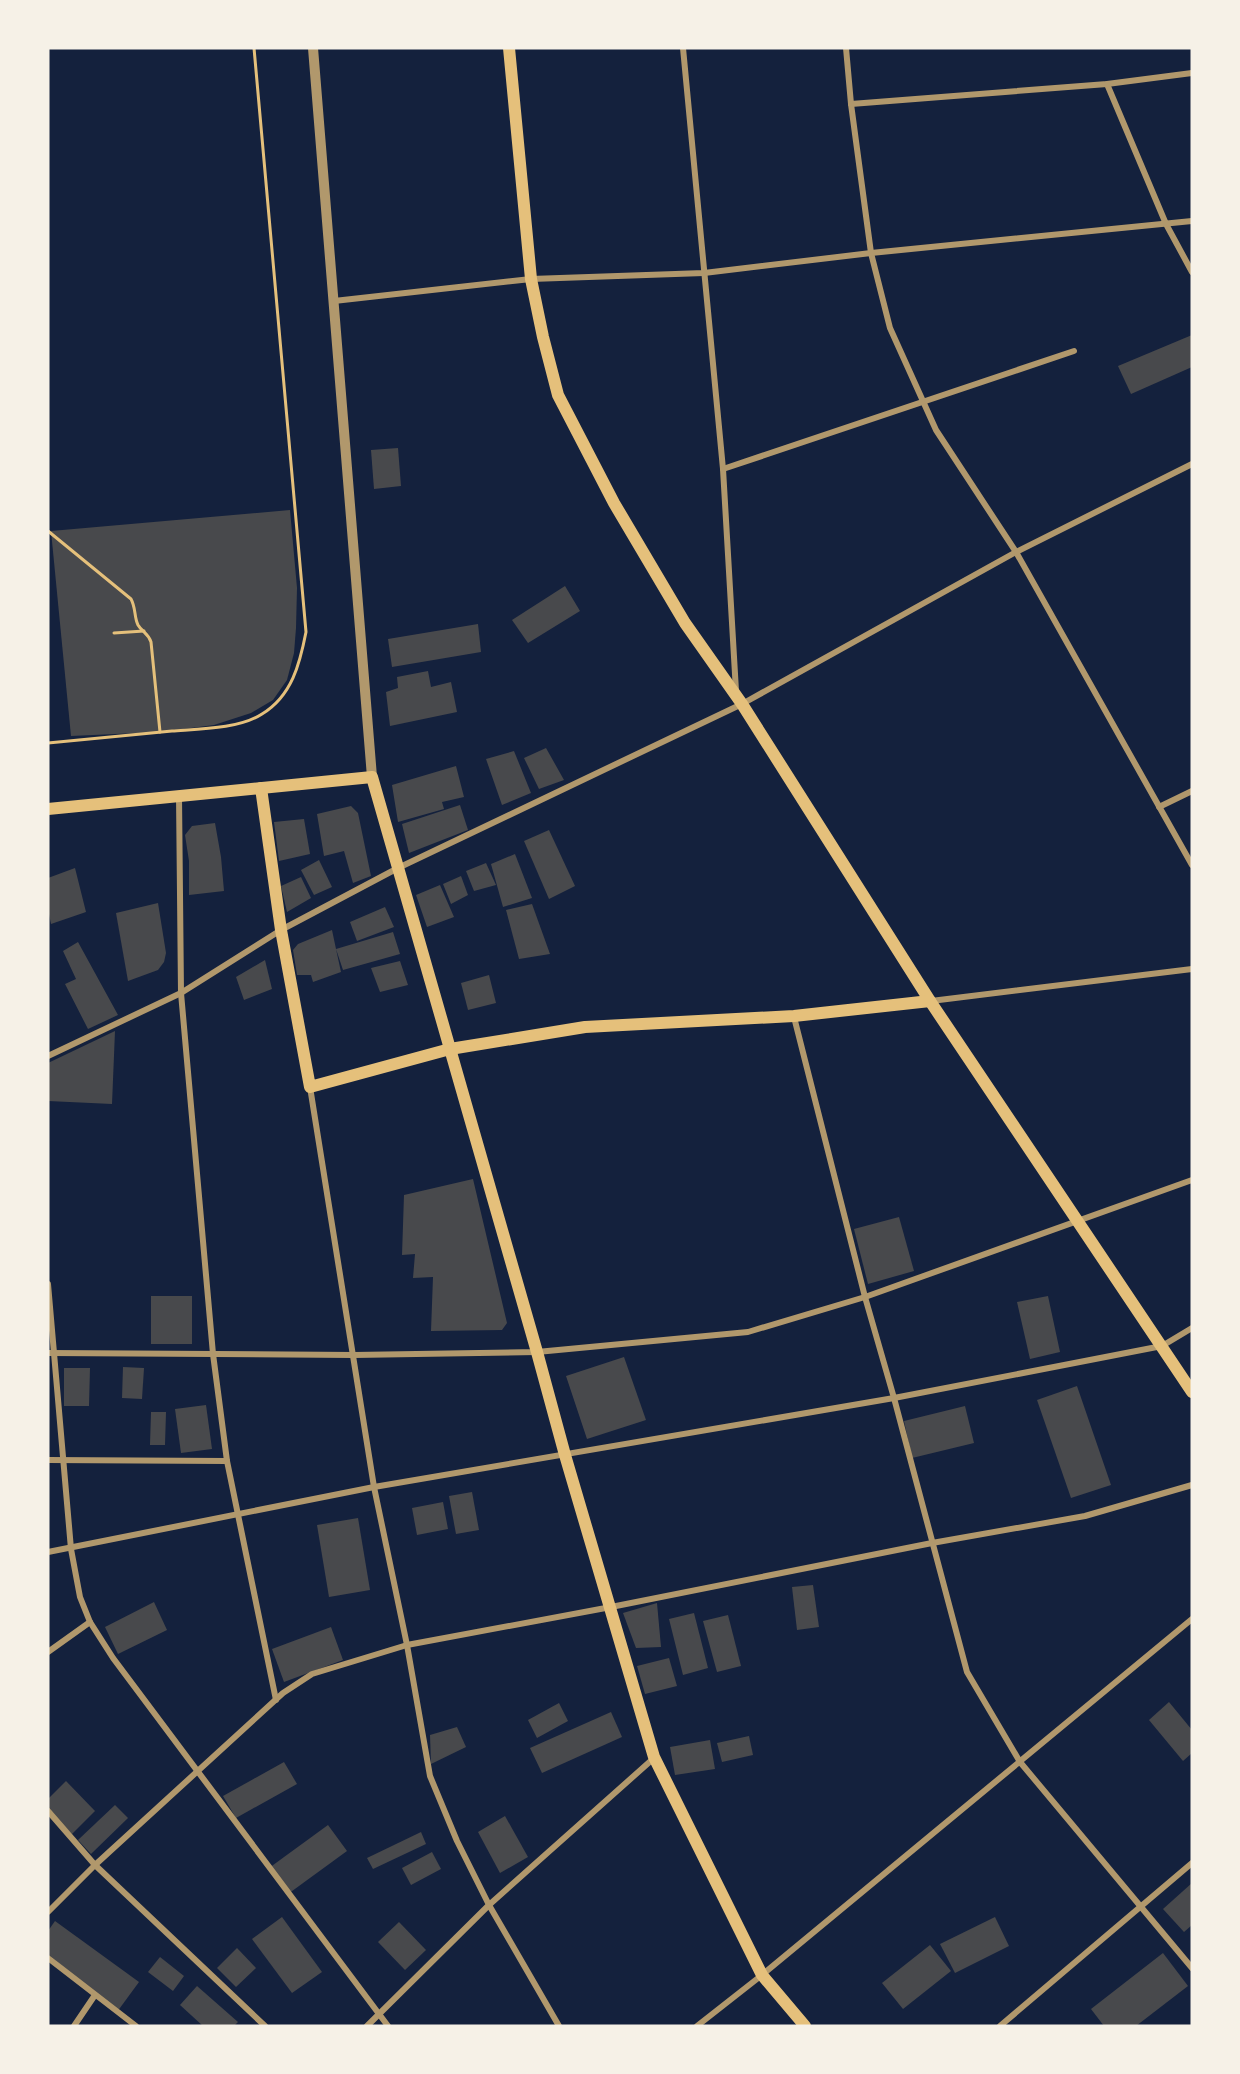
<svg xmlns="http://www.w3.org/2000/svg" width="1240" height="2074" font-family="'PT Sans',sans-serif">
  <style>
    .building { fill: #48494c }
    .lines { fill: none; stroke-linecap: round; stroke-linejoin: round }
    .path { stroke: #e5c07b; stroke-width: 3 }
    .minor { stroke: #b1986c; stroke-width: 6 }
    .tertiary { stroke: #b1986c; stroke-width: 10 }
    .secondary { stroke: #e5c07b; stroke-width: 12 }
  </style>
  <rect width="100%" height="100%" fill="#14213d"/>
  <g class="building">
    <path d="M 1192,335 L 1192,367 L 1131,394 L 1118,366 Z"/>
    <path d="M 398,448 L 401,486 L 374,489 L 371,450 Z"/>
    <path d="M 290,510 L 297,588 L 296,628 L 294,653 L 287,680 L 273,700 L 251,713 L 214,725 L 160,732 L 71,736 L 51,531 Z"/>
    <path d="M 565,586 L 580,611 L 528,643 L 512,620 Z"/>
    <path d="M 478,624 L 481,652 L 392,667 L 388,639 Z"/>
    <path d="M 428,671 L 431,687 L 451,682 L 457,712 L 390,726 L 386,692 L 398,688 L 397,677 Z"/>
    <path d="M 546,748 L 564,780 L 539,789 L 524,758 Z"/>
    <path d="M 514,751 L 531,793 L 502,805 L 486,759 Z"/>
    <path d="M 456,766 L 464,797 L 442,802 L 444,809 L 398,822 L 392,785 Z"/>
    <path d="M 460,805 L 468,830 L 409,853 L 402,824 Z"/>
    <path d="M 351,806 L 358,813 L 371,876 L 353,883 L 344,851 L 324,856 L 317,814 Z"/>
    <path d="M 304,819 L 310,854 L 279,861 L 274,822 Z"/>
    <path d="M 215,823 L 221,857 L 224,891 L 189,895 L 189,861 L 185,835 L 192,826 Z"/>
    <path d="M 549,830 L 575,886 L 549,899 L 524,841 Z"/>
    <path d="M 515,854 L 532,898 L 503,907 L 491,864 Z"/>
    <path d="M 319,860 L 332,887 L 314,895 L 301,870 Z"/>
    <path d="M 486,863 L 496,885 L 474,891 L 466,871 Z"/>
    <path d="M 75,868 L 86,912 L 51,924 L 48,909 L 48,878 Z"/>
    <path d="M 461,876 L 468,895 L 451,904 L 443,884 Z"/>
    <path d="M 301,877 L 311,898 L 287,912 L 281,886 Z"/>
    <path d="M 440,885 L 454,917 L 427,927 L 416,895 Z"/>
    <path d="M 158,903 L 166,953 L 164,962 L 158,970 L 128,981 L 116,913 Z"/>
    <path d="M 532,904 L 550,954 L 519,959 L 506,910 Z"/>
    <path d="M 385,907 L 394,927 L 357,941 L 350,922 Z"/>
    <path d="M 332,930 L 336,949 L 393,932 L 400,954 L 343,970 L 336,949 L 341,972 L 313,982 L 311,975 L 297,975 L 293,950 L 298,944 Z"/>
    <path d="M 78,942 L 118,1015 L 88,1029 L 65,984 L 76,979 L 63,951 Z"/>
    <path d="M 265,960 L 272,989 L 244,1000 L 236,977 Z"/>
    <path d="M 400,961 L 408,985 L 380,992 L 371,968 Z"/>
    <path d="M 489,975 L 496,1003 L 468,1010 L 461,983 Z"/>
    <path d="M 115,1031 L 112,1104 L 48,1101 L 48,1063 Z"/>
    <path d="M 473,1179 L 507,1323 L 502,1330 L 431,1331 L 433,1277 L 413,1278 L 415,1254 L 402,1255 L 404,1195 Z"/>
    <path d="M 899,1217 L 914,1271 L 868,1284 L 854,1229 Z"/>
    <rect x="151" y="1296" width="41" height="48"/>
    <path d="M 1048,1296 L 1060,1352 L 1030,1359 L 1017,1302 Z"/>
    <path d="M 624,1357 L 646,1420 L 587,1439 L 566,1376 Z"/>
    <path d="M 123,1367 L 144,1368 L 142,1399 L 122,1398 Z"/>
    <path d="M 64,1368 L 90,1368 L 89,1406 L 64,1406 Z"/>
    <path d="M 1077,1386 L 1111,1485 L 1071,1498 L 1037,1400 Z"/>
    <path d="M 206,1405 L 212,1449 L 181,1453 L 175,1409 Z"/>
    <path d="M 965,1406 L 974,1443 L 912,1458 L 904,1421 Z"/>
    <path d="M 151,1412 L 166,1412 L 165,1445 L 150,1445 Z"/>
    <path d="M 472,1492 L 479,1530 L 456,1534 L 449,1496 Z"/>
    <path d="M 443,1502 L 448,1529 L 417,1535 L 412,1508 Z"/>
    <path d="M 358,1518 L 370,1590 L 329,1597 L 317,1525 Z"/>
    <path d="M 813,1585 L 819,1627 L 797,1630 L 792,1587 Z"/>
    <path d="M 154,1602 L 167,1630 L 118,1654 L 105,1627 Z"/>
    <path d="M 657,1603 L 661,1647 L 636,1648 L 623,1613 Z"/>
    <path d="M 694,1613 L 708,1668 L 683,1675 L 669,1619 Z"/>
    <path d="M 728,1615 L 741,1666 L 717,1672 L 703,1621 Z"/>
    <path d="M 331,1627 L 343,1660 L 284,1682 L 272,1649 Z"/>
    <path d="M 669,1658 L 677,1686 L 645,1694 L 637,1666 Z"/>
    <path d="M 1169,1702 L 1192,1730 L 1192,1753 L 1183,1761 L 1149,1720 Z"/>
    <path d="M 559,1703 L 568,1721 L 537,1738 L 528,1720 Z"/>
    <path d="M 611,1712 L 622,1737 L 542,1773 L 530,1748 Z"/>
    <path d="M 457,1727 L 466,1747 L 431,1764 L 430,1735 Z"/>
    <path d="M 749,1736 L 753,1755 L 722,1762 L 717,1743 Z"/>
    <path d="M 710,1740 L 715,1769 L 675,1775 L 670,1747 Z"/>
    <path d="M 284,1762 L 297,1784 L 236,1818 L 223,1796 Z"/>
    <path d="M 66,1781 L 95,1811 L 72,1834 L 48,1809 L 48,1799 Z"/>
    <path d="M 115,1805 L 128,1818 L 91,1854 L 78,1840 Z"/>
    <path d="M 505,1816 L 528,1857 L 500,1873 L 478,1832 Z"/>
    <path d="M 328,1825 L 347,1851 L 288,1894 L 269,1868 Z"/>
    <path d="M 421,1832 L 426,1844 L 373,1869 L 367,1858 Z"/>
    <path d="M 432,1852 L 441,1869 L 411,1885 L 402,1868 Z"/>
    <path d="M 1192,1883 L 1192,1925 L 1184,1932 L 1163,1909 Z"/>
    <path d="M 282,1917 L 322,1972 L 292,1993 L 252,1939 Z"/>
    <path d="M 995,1917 L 1009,1946 L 955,1973 L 940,1944 Z"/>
    <path d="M 55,1921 L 139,1982 L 117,2012 L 48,1954 L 48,1931 Z"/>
    <path d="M 399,1922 L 426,1950 L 405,1970 L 378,1942 Z"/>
    <path d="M 930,1945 L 951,1971 L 903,2009 L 882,1983 Z"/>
    <path d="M 237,1948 L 256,1968 L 236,1987 L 217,1968 Z"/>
    <path d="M 1163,1953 L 1188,1986 L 1136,2026 L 1104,2026 L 1091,2009 Z"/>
    <path d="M 160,1957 L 184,1976 L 173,1991 L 148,1972 Z"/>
    <path d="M 197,1986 L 238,2022 L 234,2026 L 203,2026 L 180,2005 Z"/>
  </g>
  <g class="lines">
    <g class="path">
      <path d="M 48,531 L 131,599 C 136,608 134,617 138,625 C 142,632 148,633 151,642 L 160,732"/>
      <path d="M 114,633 L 144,631"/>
      <path d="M 48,743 C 89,739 131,735 172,731 C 199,729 239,729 262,714 C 292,696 300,663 306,632 L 254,48"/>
    </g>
    <g class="minor">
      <path d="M 683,48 L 723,469 L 736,691"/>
      <path d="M 846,48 L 851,104 L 871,253 L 890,328 L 936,430 L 1016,552 L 1192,865"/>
      <path d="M 1107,84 L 1166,224 L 1192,272"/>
      <path d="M 851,104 L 1107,84 L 1192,73"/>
      <path d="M 334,301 L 531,279 L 704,273 L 871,253 L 1192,221"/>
      <path d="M 723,469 L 1074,351"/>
      <path d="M 179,796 L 181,993 L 213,1354 L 227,1461 L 276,1700"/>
      <path d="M 1159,807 L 1192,791"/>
      <path d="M 931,1001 L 1192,969"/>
      <path d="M 794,1017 L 865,1297 L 894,1398 L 967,1672 L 1020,1762 L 1192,1968"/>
      <path d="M 48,1056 L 181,993 L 281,930 L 398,868 L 742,704 L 1016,552 L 1192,464"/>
      <path d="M 310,1087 L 374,1487 L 407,1645 L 430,1776 L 457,1841 L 489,1905 L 559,2026"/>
      <path d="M 48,1284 L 71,1549 L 80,1597 L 90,1622 L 113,1658 L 388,2026"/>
      <path d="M 48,1353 L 354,1355 L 537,1352 L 748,1332 L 865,1297 L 1192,1180"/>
      <path d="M 48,1460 L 227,1461"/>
      <path d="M 48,1552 L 374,1487 L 894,1398 L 1162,1346 L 1192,1328"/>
      <path d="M 48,1652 L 90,1622"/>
      <path d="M 48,1811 L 95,1865 L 265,2026"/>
      <path d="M 48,1912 L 95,1865 L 283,1693 L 312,1674 L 407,1645 L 611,1607 L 932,1543 L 1085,1516 L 1192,1485"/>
      <path d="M 48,1958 L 136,2026"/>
      <path d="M 74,2026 L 95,1995"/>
      <path d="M 367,2026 L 489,1905 L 654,1758"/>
      <path d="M 697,2026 L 762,1975 L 1192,1619"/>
      <path d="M 1000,2026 L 1192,1863"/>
    </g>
    <path class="tertiary" d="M 313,48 L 372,777"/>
    <g class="secondary">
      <path d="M 509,48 L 531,279 L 543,337 L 558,395 L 614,503 L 685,623 L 742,704 L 930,1001 L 1192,1392"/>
      <path d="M 261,788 L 281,930 L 310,1087 L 450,1049 L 585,1027 L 794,1016 L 930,1001"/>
      <path d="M 48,809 L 372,777 L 537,1352 L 565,1455 L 654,1757 L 762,1975 L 805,2026"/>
    </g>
  </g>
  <rect width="1240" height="2074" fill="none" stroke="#f6f1e7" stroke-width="99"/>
</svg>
